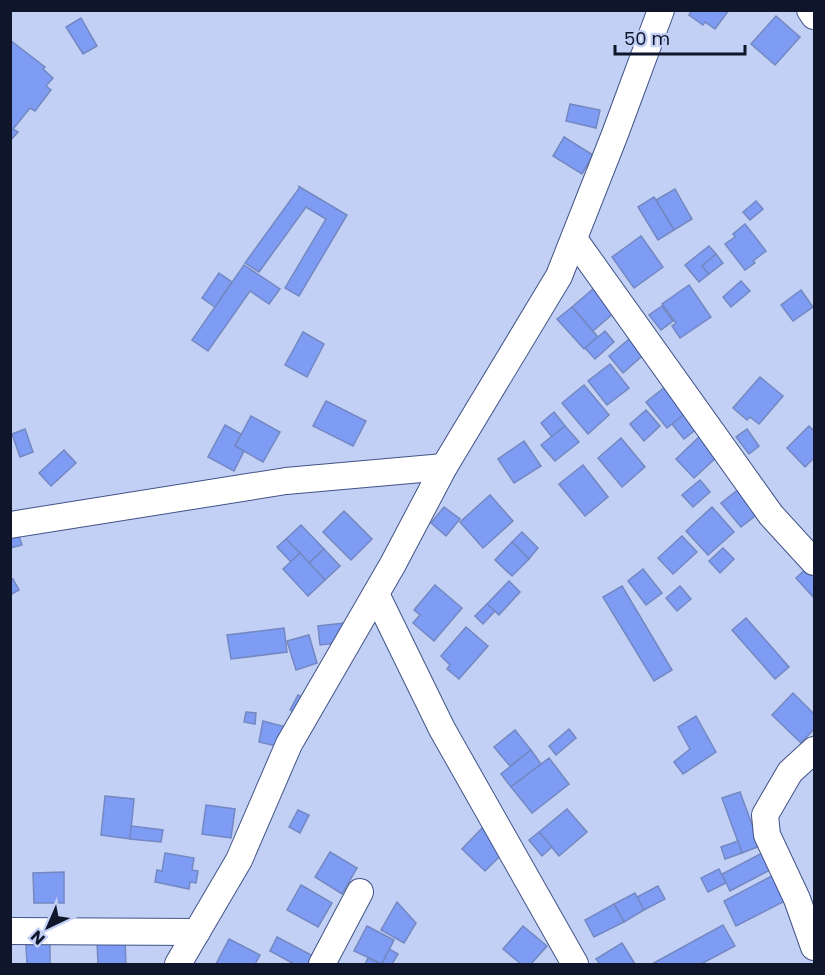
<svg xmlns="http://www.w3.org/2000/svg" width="825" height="975" font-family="Poppins,sans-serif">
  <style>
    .building { fill: #7f9cf5; stroke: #7388c1; stroke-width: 1.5 }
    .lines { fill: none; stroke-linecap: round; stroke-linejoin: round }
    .minor-casing { stroke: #415388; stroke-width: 28 }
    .minor { stroke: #fff; stroke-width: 26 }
  </style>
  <rect width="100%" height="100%" fill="#c2d0f5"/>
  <g class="building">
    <path d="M 692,10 L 729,10 L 715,29 L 705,22 L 703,25 L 689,15 Z"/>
    <path d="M 776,16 L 800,37 L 775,65 L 751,44 Z"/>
    <path d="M 81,18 L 97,46 L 83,54 L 66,27 Z"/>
    <path d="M 10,40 L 45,67 L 43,69 L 53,78 L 46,86 L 51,90 L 35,111 L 30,108 L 13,129 L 18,132 L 10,141 Z"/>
    <path d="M 570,104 L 600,110 L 596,128 L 566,121 Z"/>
    <path d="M 564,137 L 593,155 L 582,174 L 553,156 Z"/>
    <path d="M 298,186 L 347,215 L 299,296 L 285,288 L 326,219 L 306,207 L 259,272 L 245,263 L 300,187 Z"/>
    <path d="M 675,189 L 692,219 L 674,230 L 656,200 Z"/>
    <path d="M 654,197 L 674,230 L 658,240 L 638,207 Z"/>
    <path d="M 756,201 L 763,209 L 750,220 L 743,212 Z"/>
    <path d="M 745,224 L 766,251 L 753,261 L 755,263 L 745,270 L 725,244 L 735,237 L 733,234 Z"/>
    <path d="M 641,236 L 663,267 L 634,288 L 612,257 Z"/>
    <path d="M 709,246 L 716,254 L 702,266 L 709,274 L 699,282 L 685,265 Z"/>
    <path d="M 716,254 L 723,263 L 709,274 L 702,266 Z"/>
    <path d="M 244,265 L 280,289 L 269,304 L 250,291 L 208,351 L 192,340 Z"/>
    <path d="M 219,273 L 232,282 L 215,307 L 202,298 Z"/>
    <path d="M 741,281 L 750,291 L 731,307 L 723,297 Z"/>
    <path d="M 689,285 L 711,317 L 680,338 L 672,326 L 676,323 L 662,304 Z"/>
    <path d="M 594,288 L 615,312 L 593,331 L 572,307 Z"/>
    <path d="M 801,290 L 813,307 L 793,321 L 781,305 Z"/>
    <path d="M 662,306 L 673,321 L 661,330 L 649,315 Z"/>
    <path d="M 572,307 L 598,337 L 584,349 L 557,319 Z"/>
    <path d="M 605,331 L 614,342 L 595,359 L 585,348 Z"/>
    <path d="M 303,332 L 324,344 L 307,377 L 285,365 Z"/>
    <path d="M 635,334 L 649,350 L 623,373 L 609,356 Z"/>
    <path d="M 610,364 L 629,388 L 607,405 L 588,381 Z"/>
    <path d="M 760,377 L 783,396 L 759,424 L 750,417 L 747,420 L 733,408 Z"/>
    <path d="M 670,383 L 691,409 L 667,428 L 646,402 Z"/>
    <path d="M 584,385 L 609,415 L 588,434 L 562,403 Z"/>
    <path d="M 326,401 L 366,421 L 353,446 L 313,426 Z"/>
    <path d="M 691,409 L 703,424 L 684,439 L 672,424 Z"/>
    <path d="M 646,410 L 660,426 L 644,441 L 630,424 Z"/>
    <path d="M 554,412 L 565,426 L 552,437 L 541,423 Z"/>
    <path d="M 251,416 L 280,432 L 263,462 L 235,446 Z"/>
    <path d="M 225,425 L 241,434 L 235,446 L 244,451 L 234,471 L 208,457 Z"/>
    <path d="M 565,426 L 579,442 L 555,461 L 541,445 Z"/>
    <path d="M 809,426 L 814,431 L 814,458 L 805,467 L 787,448 Z"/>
    <path d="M 25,429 L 33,452 L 20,457 L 12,434 Z"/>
    <path d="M 747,429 L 759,446 L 749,454 L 736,437 Z"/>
    <path d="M 701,435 L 719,455 L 694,478 L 676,459 Z"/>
    <path d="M 621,438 L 645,467 L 622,487 L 598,458 Z"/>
    <path d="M 524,441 L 541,466 L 514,483 L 498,459 Z"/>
    <path d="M 64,450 L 76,463 L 51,486 L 39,473 Z"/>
    <path d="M 583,465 L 608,497 L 585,516 L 559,484 Z"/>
    <path d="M 700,480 L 710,492 L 693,507 L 682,495 Z"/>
    <path d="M 745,484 L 764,509 L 741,527 L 721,503 Z"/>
    <path d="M 490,495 L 513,521 L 483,548 L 460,522 Z"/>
    <path d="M 444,507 L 460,519 L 446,536 L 431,523 Z"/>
    <path d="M 712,507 L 734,532 L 708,555 L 686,531 Z"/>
    <path d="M 344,511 L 372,539 L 351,560 L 323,532 Z"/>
    <path d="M 301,525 L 324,549 L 309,563 L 286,539 Z"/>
    <path d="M 522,532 L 538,548 L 529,559 L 512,542 Z"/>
    <path d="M 18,533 L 22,545 L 10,548 L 10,535 Z"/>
    <path d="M 682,536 L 697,552 L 673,574 L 658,558 Z"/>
    <path d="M 286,539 L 300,553 L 291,562 L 277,547 Z"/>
    <path d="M 512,542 L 529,559 L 512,576 L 495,560 Z"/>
    <path d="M 723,548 L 734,559 L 720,573 L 709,561 Z"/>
    <path d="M 324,549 L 340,566 L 325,580 L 309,563 Z"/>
    <path d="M 300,553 L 325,580 L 308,596 L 283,569 Z"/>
    <path d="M 810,565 L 814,570 L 814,598 L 796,578 Z"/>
    <path d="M 643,569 L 662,593 L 646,605 L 628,581 Z"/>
    <path d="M 13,579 L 19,590 L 10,595 L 10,580 Z"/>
    <path d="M 509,581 L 520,592 L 499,615 L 487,604 Z"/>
    <path d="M 435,585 L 462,608 L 434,641 L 413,623 L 420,615 L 414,610 Z"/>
    <path d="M 622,586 L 672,670 L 654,681 L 603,597 Z"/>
    <path d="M 680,586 L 691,599 L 677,611 L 666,598 Z"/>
    <path d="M 487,604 L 495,611 L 483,624 L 475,616 Z"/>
    <path d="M 746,618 L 789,667 L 775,679 L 732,630 Z"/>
    <path d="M 344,623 L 346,642 L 320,645 L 318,626 Z"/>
    <path d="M 466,627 L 488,646 L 459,679 L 447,669 L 450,665 L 441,656 Z"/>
    <path d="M 284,628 L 287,652 L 231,659 L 227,635 Z"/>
    <path d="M 309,635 L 317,663 L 296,670 L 287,641 Z"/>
    <path d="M 793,693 L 814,714 L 814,729 L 801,743 L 772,715 Z"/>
    <path d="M 298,695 L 308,701 L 300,715 L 290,710 Z"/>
    <path d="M 246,712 L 256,713 L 255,724 L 244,722 Z"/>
    <path d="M 696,716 L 716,752 L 683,774 L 674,762 L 690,749 L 678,727 Z"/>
    <path d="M 263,721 L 286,727 L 281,747 L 259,742 Z"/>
    <path d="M 569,729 L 576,738 L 556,755 L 549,746 Z"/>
    <path d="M 515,730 L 531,750 L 510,766 L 494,747 Z"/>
    <path d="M 531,750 L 541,764 L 511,787 L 501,774 Z"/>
    <path d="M 549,758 L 569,784 L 532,813 L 511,787 Z"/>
    <path d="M 740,792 L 760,846 L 742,853 L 722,798 Z"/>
    <path d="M 105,796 L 134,799 L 130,839 L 101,835 Z"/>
    <path d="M 206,805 L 235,809 L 231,838 L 202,834 Z"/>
    <path d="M 567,809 L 587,832 L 559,856 L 539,832 Z"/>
    <path d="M 298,810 L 309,815 L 300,833 L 289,827 Z"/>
    <path d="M 131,826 L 163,830 L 161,842 L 130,839 Z"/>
    <path d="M 484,826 L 507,849 L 485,871 L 462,849 Z"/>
    <path d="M 539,832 L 552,847 L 542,856 L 529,840 Z"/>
    <path d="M 738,841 L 742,853 L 725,859 L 721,847 Z"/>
    <path d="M 330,852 L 357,868 L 342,894 L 315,877 Z"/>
    <path d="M 165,853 L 194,858 L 192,870 L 198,871 L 196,883 L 190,882 L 189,889 L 155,882 L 157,870 L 162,871 Z"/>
    <path d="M 762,853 L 770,870 L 730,891 L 722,874 Z"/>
    <path d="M 719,869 L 726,883 L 708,892 L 701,878 Z"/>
    <path d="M 64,872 L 64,903 L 34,903 L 33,873 Z"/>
    <path d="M 772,876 L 785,901 L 736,926 L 724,901 Z"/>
    <path d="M 301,885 L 332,903 L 318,927 L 287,910 Z"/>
    <path d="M 658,886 L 665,899 L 644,910 L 637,897 Z"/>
    <path d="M 635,893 L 644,910 L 624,922 L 614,904 Z"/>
    <path d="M 397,902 L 416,923 L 404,943 L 381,930 Z"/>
    <path d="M 614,904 L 624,922 L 594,937 L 585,920 Z"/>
    <path d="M 723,925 L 735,946 L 701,964 L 652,964 Z"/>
    <path d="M 367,926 L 394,940 L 382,964 L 354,951 Z"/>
    <path d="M 523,926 L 547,946 L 531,964 L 521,964 L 503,949 Z"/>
    <path d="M 277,937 L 315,957 L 311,964 L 294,964 L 270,951 Z"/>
    <path d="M 229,939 L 260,955 L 255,964 L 216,964 Z"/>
    <path d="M 97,941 L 125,941 L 126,964 L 98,964 Z"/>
    <path d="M 622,943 L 635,964 L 600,964 L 596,959 Z"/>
    <path d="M 50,944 L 50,964 L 27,964 L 26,945 Z"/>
    <path d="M 389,949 L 398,954 L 392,964 L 382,964 Z"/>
    <path d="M 368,958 L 381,964 L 365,964 Z"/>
  </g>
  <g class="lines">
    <g class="minor-casing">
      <g id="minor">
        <path d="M 810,10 L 814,16"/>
        <path d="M 574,239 L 771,515 L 814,562"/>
        <path d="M 10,525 L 286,481 L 444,467"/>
        <path d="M 376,594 L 442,729 L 575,964"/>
        <path d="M 814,750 L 790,772 L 765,815 L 767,835 L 797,899 L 814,947"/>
        <path d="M 10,931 L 197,932"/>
        <path d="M 178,964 L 239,860 L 289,744 L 393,564 L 444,467 L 559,276 L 615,134 L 661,10"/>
        <path d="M 322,964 L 360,892"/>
      </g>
    </g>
    <use href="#minor" class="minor"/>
  </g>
  <rect width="825" height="975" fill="none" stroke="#0f162c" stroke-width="24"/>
  <g transform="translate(48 927) rotate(224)" stroke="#c2d0f5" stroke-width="4.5" paint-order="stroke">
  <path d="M0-4.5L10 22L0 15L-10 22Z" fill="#0f162c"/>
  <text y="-9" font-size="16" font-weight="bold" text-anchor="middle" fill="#0f162c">N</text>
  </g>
  <path d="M615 45v9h130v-9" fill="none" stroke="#0f162c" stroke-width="3"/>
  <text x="624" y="45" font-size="18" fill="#0f162c" stroke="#c2d0f5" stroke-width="4.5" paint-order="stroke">50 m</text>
</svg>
